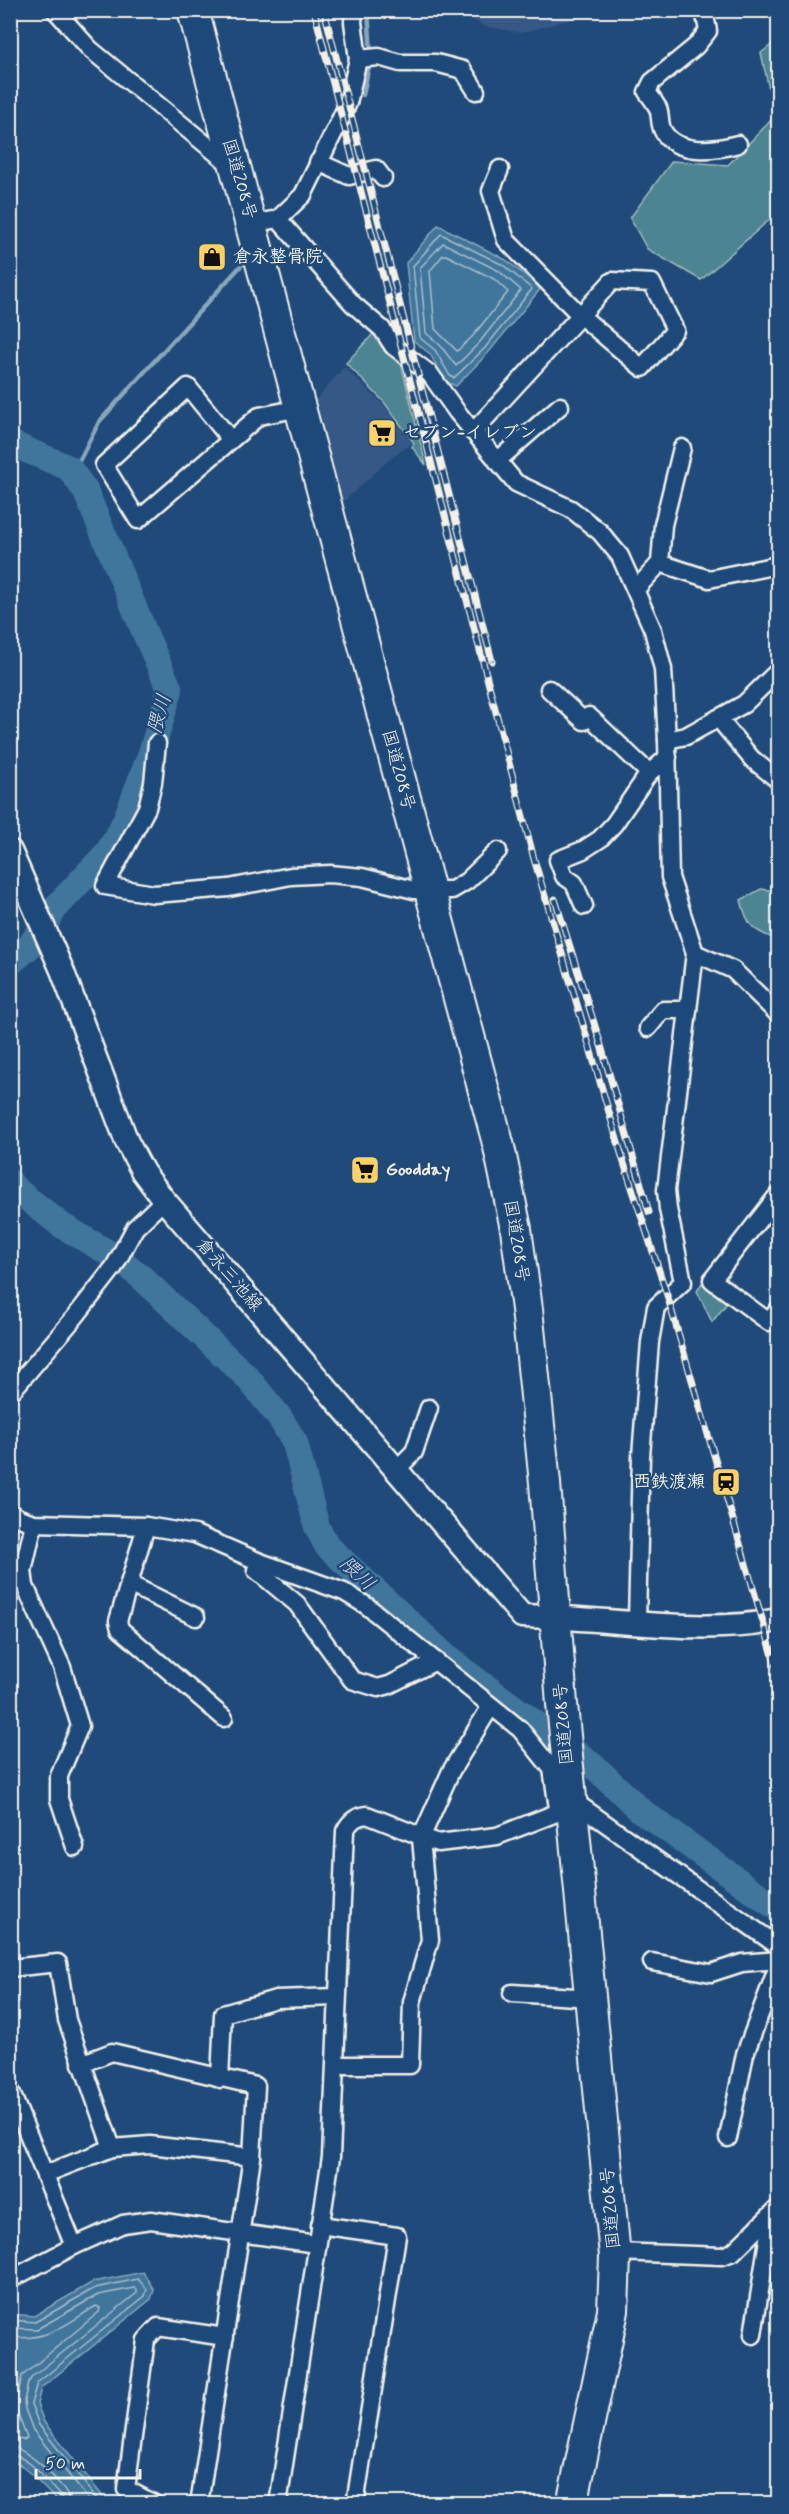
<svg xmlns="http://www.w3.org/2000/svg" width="789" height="2514" font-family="Mynerve,'Klee One',sans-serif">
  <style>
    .built { fill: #355887 }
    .green { fill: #4e8491; stroke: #a1babc; stroke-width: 1.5 }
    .water { fill: #40759c; stroke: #88a7ba; stroke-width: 1.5 }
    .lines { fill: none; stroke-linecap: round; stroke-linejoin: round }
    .shore { stroke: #acbfca; stroke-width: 1.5 }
    .stream { stroke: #88a7ba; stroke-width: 4.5 }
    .river { stroke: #40759c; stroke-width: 26 }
    .street-casing { stroke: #f4f1e8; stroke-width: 21 }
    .secondary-casing { stroke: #f4f1e8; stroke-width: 27 }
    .highway-casing { stroke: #f4f1e8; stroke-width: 34 }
    .street { stroke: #1f4a7a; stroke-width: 16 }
    .secondary { stroke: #1f4a7a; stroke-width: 22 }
    .highway { stroke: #1f4a7a; stroke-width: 30 }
    .rail-casing { stroke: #f4f1e8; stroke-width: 7 }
    .rail { stroke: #1f4a7a; stroke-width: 4.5; stroke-dasharray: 14; stroke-linecap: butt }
    .labels { text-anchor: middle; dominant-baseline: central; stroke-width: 5; stroke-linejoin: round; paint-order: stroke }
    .street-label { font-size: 18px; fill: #f4f1e8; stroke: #1f4a7a }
    .poi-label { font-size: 18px; font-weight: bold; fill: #f4f1e8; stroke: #1f4a7a; text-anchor: start }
    .water-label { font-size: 20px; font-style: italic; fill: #d9dedd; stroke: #1f4a7a }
  </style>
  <rect width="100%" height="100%" fill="#1f4a7a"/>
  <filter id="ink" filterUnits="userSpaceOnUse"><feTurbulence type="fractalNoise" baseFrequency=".0167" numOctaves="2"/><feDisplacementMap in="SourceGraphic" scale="12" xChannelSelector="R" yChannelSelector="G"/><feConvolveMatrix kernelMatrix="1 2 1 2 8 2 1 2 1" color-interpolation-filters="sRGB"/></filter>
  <g filter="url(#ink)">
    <g class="built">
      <path d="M 456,11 L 601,11 L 521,33 L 484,26 Z"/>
      <path d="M 344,367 L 386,407 L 412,443 L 390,459 L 341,504 L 314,402 Z"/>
    </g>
    <g class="green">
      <path d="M 775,42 L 778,45 L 778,212 L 701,280 L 647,249 L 630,218 L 672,161 L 728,165 L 775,116 L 761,53 Z"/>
      <path d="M 375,332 L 392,357 L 401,363 L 426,465 L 412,447 L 414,443 L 384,402 L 346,363 Z"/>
      <path d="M 761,889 L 778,891 L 778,940 C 753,931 747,926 741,900 Z"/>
      <path d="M 702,1283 L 727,1303 L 712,1322 L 697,1291 Z"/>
    </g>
    <g class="water">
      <path d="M 438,225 L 506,260 L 541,288 L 489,352 L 456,386 L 445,381 L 430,354 L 414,341 L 406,263 Z"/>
      <path d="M 143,2272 L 154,2290 L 151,2299 L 41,2388 L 37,2404 L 44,2422 L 108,2503 L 59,2503 L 24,2467 L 11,2460 L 11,2314 L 34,2316 L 93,2282 Z"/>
    </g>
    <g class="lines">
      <g class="shore">
        <path d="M 441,234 L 503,265 L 532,289 L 485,348 L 454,378 L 450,376 L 435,350 L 420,338 L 413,266 Z"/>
        <path d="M 443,243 L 499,271 L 521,290 L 479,343 L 456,366 L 440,345 L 426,333 L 420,268 Z"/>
        <path d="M 446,255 L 494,279 L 508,292 L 472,337 L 457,351 L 435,329 L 430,271 L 443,255 Z"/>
        <path d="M 10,2320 L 35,2322 L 95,2288 L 138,2279 L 147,2289 L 145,2296 L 37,2383 L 31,2404 L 39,2425 L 101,2504"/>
        <path d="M 10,2328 L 37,2329 L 98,2295 L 134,2288 L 137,2289 L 137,2293 L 32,2377 L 28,2383 L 24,2401 L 25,2409 L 33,2430 L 92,2504"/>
        <path d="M 10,2337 C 47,2342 66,2324 96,2306 L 100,2308 L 99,2312 L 22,2376 L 15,2407 L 27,2438 L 24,2440 L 10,2438"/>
        <path d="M 10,2447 C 27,2447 69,2487 70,2504"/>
        <path d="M 10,2455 C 30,2455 48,2484 61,2497 L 62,2504"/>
      </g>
      <g class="stream">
        <path d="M 363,95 L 371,55 L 368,10"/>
        <path d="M 73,473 L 99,422 L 247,259"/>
      </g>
      <g class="river">
        <path d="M 10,443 L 69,468 L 85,490 L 147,638 L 170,690 L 151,753 L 125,821 L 108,852 L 56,907 L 29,947 L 10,963"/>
        <path d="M 10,1182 L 14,1188 L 61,1225 L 119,1259 L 141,1277 L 247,1377 L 280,1418 L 295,1443 L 317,1527 L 327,1546 L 452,1662 L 595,1767 L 640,1810 L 778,1909"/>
      </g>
      <g class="street-casing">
        <g id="street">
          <path d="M 55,10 L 90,49 L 232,166"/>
          <path d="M 704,10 L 708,31 L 696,46 L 652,82 L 647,92 C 651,97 655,103 658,108 C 661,116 659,124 663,131 C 677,156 716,150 738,144"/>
          <path d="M 358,59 L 379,57 L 400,63 L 436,63 L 463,70 L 476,91"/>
          <path d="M 318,162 L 349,176 L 376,169 L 383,178"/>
          <path d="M 278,219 L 353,304 L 382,329 L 393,346 L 430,374 L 457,412 L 516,483 L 571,509 L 600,532 L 620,556 L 653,630 L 663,669 L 667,740 L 670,877 L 695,953 L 666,1190 L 668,1209 L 683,1282 L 656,1307 L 650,1342 L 641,1456 L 637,1622"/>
          <path d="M 251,224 L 278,219 L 303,195 L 341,118 L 348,103 L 358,59 L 353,22 L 354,10"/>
          <path d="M 473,432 L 612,281 L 652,283 L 675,330 L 642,368 L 581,316 L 506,240 L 491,191 L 500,169"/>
          <path d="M 231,440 L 188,387 L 104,465 L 138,520 L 259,416 L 301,408"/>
          <path d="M 682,448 L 663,525 L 660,563 L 709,579 L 778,565"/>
          <path d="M 497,461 L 560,406"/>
          <path d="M 636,589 L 660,563"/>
          <path d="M 549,689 L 584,721 L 589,716 L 649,773"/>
          <path d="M 718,718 L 752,759 L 778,780"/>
          <path d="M 667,740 L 686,736 L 744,704 L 778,671"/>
          <path d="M 157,743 L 153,783 L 147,808 L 105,886 L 154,894 L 229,888 L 291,876 L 330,874 L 362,877 L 414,890 L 452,890 L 467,881 L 498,851"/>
          <path d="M 584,906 L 574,883 L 564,876 L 558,860 L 583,850 L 600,839 L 614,824 L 649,773 L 668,757"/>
          <path d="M 695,953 L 733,970 L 778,1014"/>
          <path d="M 648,1028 L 663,1010 L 688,1010"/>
          <path d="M 778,1195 L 712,1280 L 769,1322 L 778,1310"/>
          <path d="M 10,1393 L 75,1317 L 114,1267 L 135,1228 L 164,1200"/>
          <path d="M 396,1470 L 414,1452 L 429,1408"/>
          <path d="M 10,1512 L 19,1518 L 34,1523 L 146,1526 L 195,1534 L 260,1562 L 344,1592 L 367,1606 L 520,1729 L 552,1769 L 558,1808"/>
          <path d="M 34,1523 L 23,1571 L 25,1586 L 62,1667 L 80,1726 L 59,1776 L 59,1799 L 75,1847"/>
          <path d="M 146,1526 L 118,1621 L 120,1629 L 224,1718"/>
          <path d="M 260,1562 L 256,1570 L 297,1604 L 352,1680 L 378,1688 L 389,1685 L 436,1661"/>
          <path d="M 129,1584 L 196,1617"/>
          <path d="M 571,1799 L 778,1946"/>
          <path d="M 652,1962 L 711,1973 L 742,1963 L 778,1960"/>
          <path d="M 10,1968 L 58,1963 L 67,2020 L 112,2148"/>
          <path d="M 512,1993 L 591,1998"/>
          <path d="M 81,2064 L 112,2052 L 256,2086 L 252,2157 L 199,2504"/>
          <path d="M 336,2065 L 410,2065 L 412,2002 L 430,1940 L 421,1838 L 451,1771 L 491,1706"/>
          <path d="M 220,2079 L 223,2014 L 276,1999 L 337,1997"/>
          <path d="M 10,2090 L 74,2246"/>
          <path d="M 728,2138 L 745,2054 L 778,1966"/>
          <path d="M 45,2174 L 112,2148 L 150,2145 L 252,2157"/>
          <path d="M 320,2225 L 397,2236 L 355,2504"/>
          <path d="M 615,2252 L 722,2256 L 733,2252 L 778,2208"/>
          <path d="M 10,2275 L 15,2277 L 74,2246 L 123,2224 L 151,2220 L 316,2244"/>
          <path d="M 753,2335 L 769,2233 L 760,2225"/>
          <path d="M 155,2504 L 126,2489 L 146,2340 L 158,2327 L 225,2337"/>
          <path d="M 278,2504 L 331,2157 L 345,1831 C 350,1821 356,1816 367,1815 L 438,1843 L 497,1836 L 559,1812 L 573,1811"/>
        </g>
      </g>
      <g class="secondary-casing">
        <path id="secondary" d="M 10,851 L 62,970 L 127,1142 L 143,1172 L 164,1200 L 522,1616 C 602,1617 701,1636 778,1620"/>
      </g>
      <g class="highway-casing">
        <path id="highway" d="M 193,10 L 499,1147 L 516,1229 L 527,1309 L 545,1483 L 562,1704 L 615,2256 L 613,2311 L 572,2504"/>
      </g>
      <use href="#street" class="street"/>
      <use href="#secondary" class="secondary"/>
      <use href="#highway" class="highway"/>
      <g class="rail-casing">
        <g id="rail">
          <path d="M 314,10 L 534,859 L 624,1163 L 667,1295 L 778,1673"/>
          <path d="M 324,10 L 492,661"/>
          <path d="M 555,899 L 600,1042 L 649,1212"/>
        </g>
      </g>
      <use href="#rail" class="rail"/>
    </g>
  </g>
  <defs>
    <g id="shop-square" transform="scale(1.5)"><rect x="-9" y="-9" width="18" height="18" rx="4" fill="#ffd166" stroke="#1f4a7a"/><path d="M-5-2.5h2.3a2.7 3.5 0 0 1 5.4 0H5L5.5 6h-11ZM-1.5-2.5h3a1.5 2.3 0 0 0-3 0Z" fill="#111"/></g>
    <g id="supermarket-square" transform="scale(1.5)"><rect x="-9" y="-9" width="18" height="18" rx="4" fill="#ffd166" stroke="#1f4a7a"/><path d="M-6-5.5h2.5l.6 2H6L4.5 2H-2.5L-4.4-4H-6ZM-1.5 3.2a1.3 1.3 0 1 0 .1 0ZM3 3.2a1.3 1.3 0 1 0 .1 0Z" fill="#111"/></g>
    <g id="station-square" transform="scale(1.5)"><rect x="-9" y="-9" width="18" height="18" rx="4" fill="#ffd166" stroke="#1f4a7a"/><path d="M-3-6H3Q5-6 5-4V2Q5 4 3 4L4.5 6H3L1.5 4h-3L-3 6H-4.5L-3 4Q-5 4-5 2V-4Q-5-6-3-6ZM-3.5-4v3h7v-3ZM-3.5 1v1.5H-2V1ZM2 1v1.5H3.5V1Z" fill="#111"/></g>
  </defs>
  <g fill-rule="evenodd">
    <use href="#shop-square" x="212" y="257"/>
    <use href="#supermarket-square" x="382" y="433"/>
    <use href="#supermarket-square" x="365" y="1170"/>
    <use href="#station-square" x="726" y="1482"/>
  </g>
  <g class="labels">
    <g class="street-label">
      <text transform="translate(239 179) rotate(74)">国道208号</text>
      <text transform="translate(398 770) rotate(75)">国道208号</text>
      <text transform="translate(516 1241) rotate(81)">国道208号</text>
      <text transform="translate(229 1275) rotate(49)">倉永三池線</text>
      <text transform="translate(564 1724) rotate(-95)">国道208号</text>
      <text transform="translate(611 2208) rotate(-95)">国道208号</text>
    </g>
    <g class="poi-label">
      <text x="233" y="257">倉永整骨院</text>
      <text x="403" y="433">セブン-イレブン</text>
      <text x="386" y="1170">Goodday</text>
      <text x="705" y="1482" text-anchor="end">西鉄渡瀬</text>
    </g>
    <g class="water-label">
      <text transform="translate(160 714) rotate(-74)">隈川</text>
      <text transform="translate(357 1574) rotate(43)">隈川</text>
    </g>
  </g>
  <rect width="789" height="2514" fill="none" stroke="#1f4a7a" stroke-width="36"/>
  <rect x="18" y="18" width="753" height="2478" fill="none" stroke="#f4f1e8" stroke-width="2" filter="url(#ink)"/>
  <path d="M36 2469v9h104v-9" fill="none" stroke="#f4f1e8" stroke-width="3"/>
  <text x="45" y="2469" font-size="18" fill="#f4f1e8" stroke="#1f4a7a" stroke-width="4.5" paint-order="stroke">50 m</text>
</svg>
